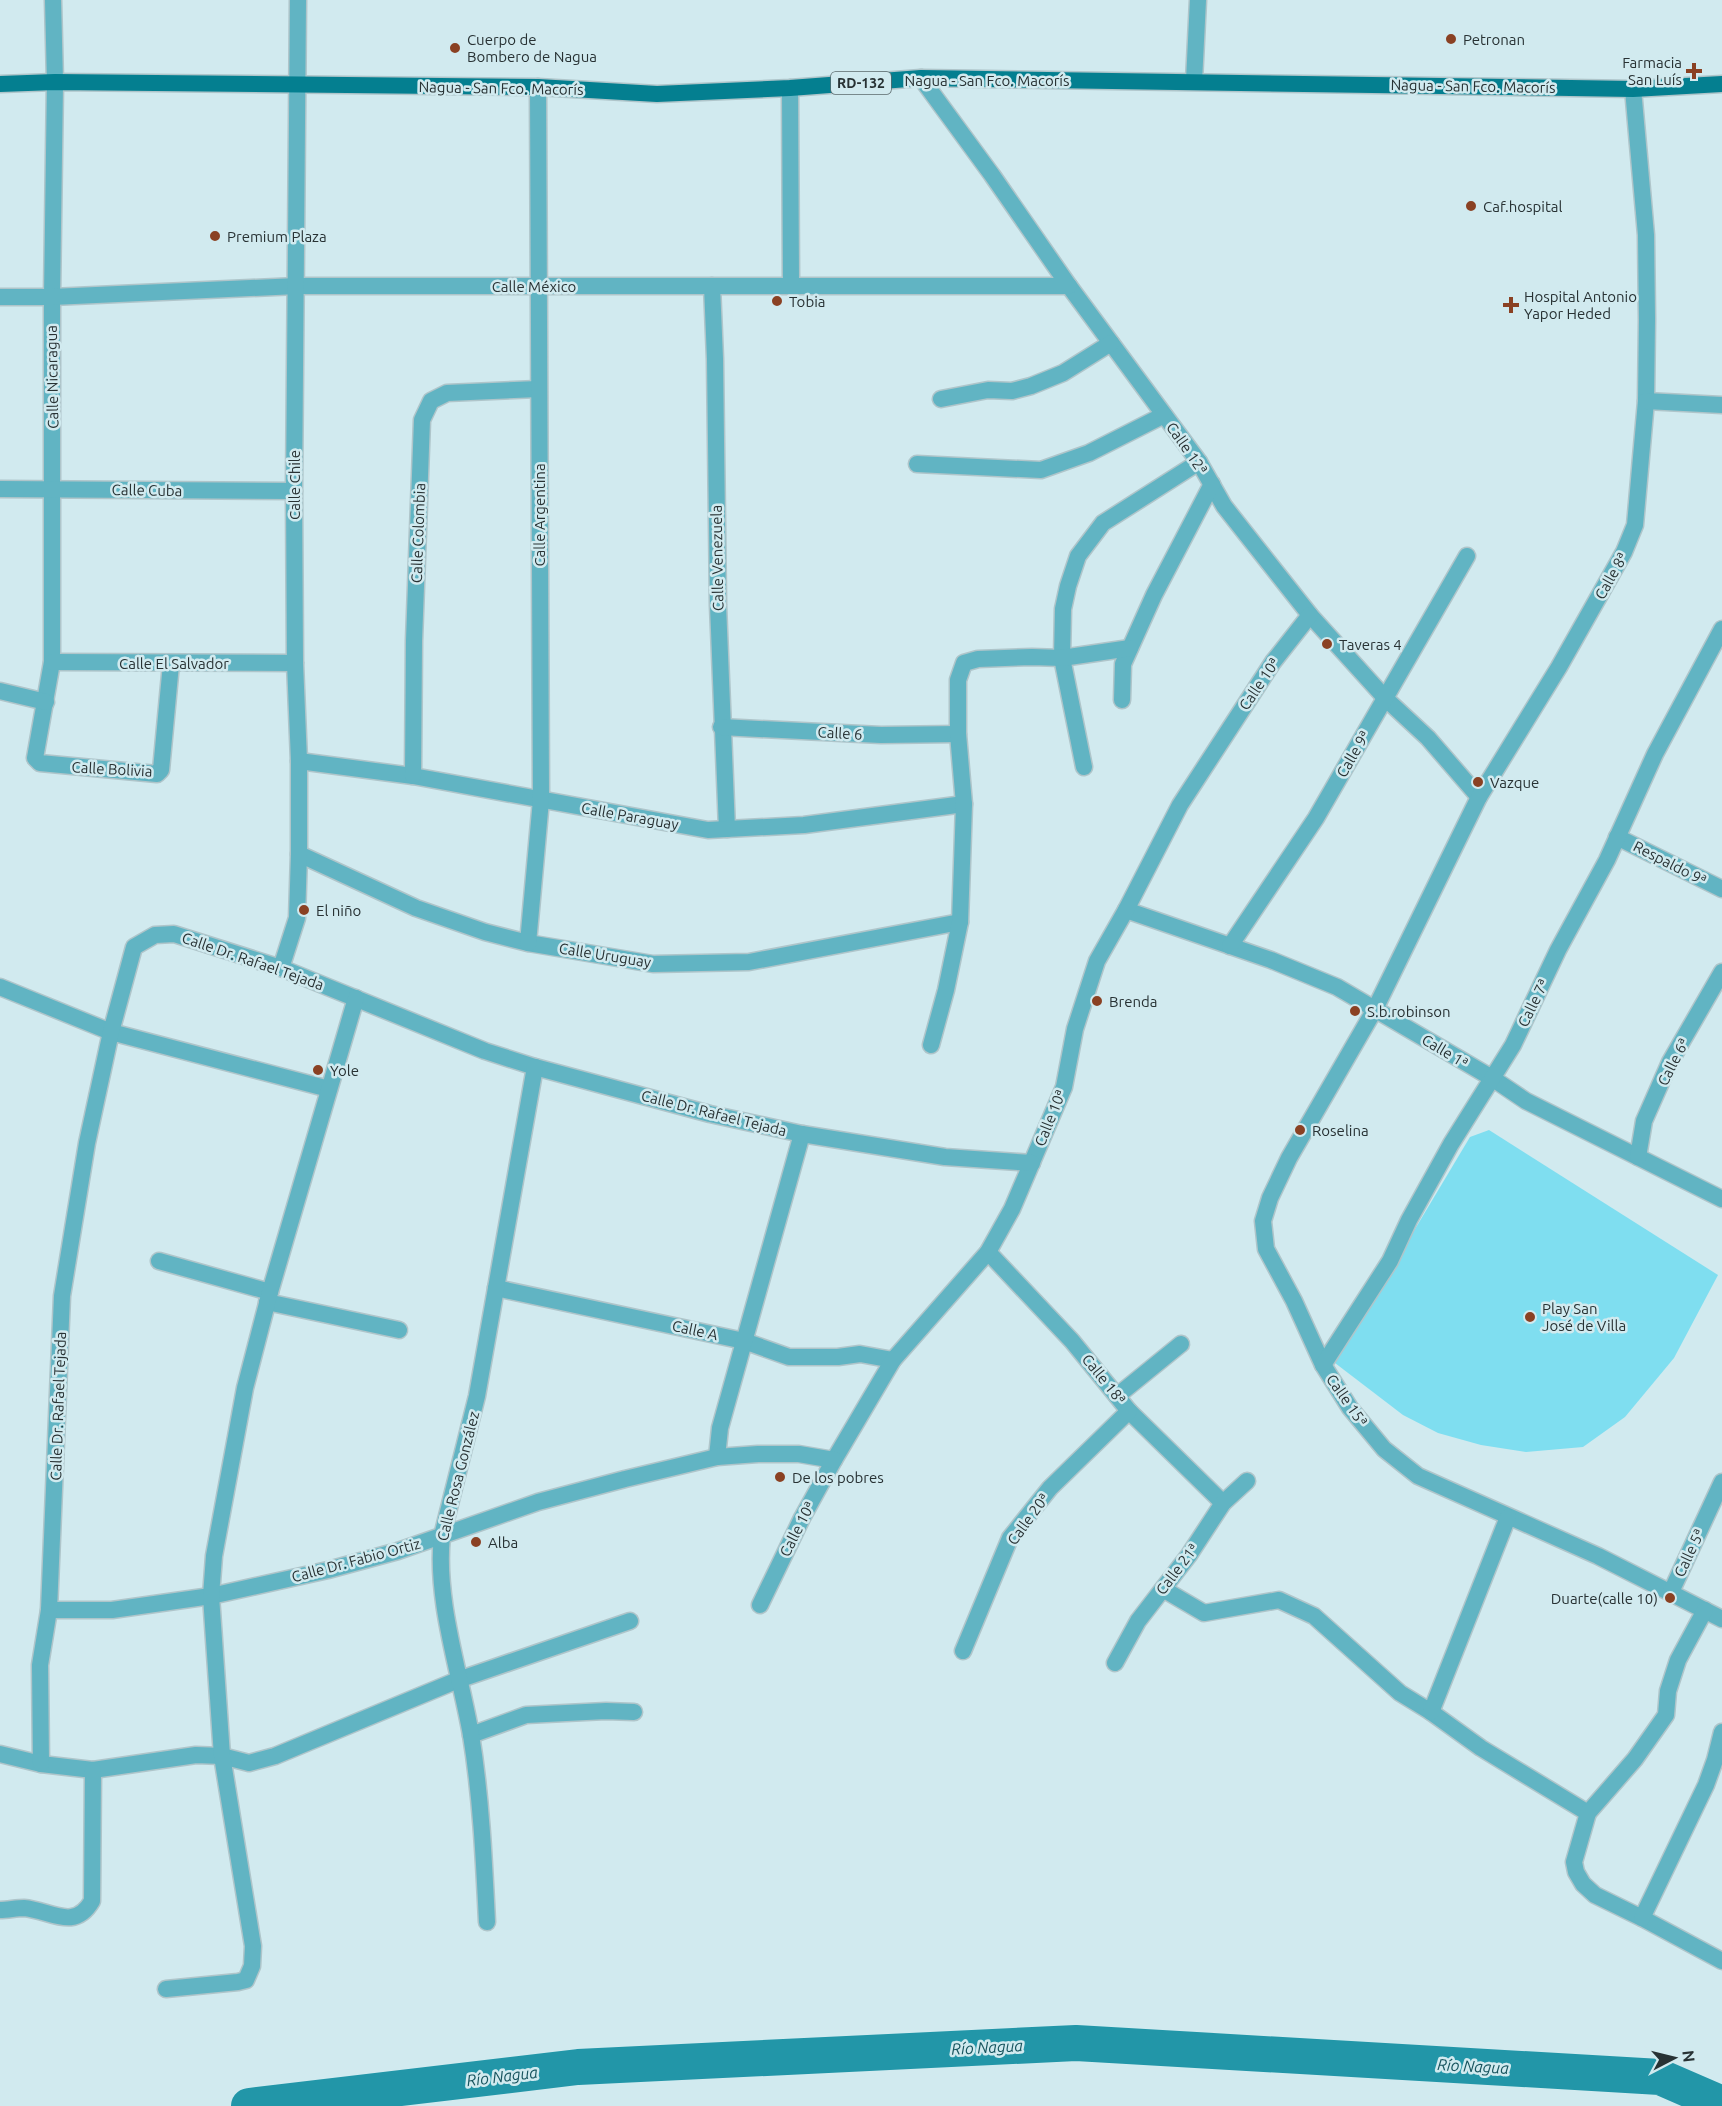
<svg xmlns="http://www.w3.org/2000/svg" width="1722" height="2106" font-family="Ubuntu,sans-serif">
  <style>
    .green { fill: #7fdef0 }
    .lines { fill: none; stroke-linecap: round; stroke-linejoin: round }
    .river { stroke: #2296a8; stroke-width: 36 }
    .minor-casing { stroke: #afc5ca; stroke-width: 19 }
    .primary-casing { stroke: #afc5ca; stroke-width: 19 }
    .minor { stroke: #61b4c3; stroke-width: 16 }
    .primary { stroke: #047f90; stroke-width: 16 }
    .poi-dot { fill: #8a4123; stroke: #d1eaef; stroke-width: 2 }
    .labels { text-anchor: middle; dominant-baseline: central; stroke-width: 5; stroke-linejoin: round; paint-order: stroke }
    .shield { fill: #d1eaef; stroke: #5b696c; stroke-width: 1.5 }
    .shield-label { font-size: 14px; font-weight: bold; fill: #283234 }
    .poi-label { font-size: 15px; fill: #283234; stroke: #d1eaef; text-anchor: start }
    .street-label { font-size: 15px; fill: #283234; stroke: #d1eaef }
    .water-label { font-size: 16px; font-style: italic; fill: #17545e; stroke: #d1eaef }
  </style>
  <rect width="100%" height="100%" fill="#d1eaef"/>
  <path class="green" d="M 1489,1130 L 1718,1275 L 1674,1358 L 1625,1417 L 1583,1447 L 1526,1452 L 1481,1445 L 1438,1433 L 1403,1415 L 1335,1363 L 1470,1137 Z"/>
  <g class="lines">
    <path class="river" d="M 249,2106 L 578,2067 L 1076,2043 L 1660,2077 L 1722,2104"/>
    <g class="minor-casing">
      <g id="minor">
        <path d="M 53,0 L 55,82 L 52,297 L 52,662 L 35,758 L 40,763 L 157,774 L 161,770 L 171,664"/>
        <path d="M 921,78 L 992,175 L 1069,286 L 1199,462 L 1224,506 L 1310,615 L 1386,699 L 1428,738 L 1479,797"/>
        <path d="M 1194,81 L 1198,0"/>
        <path d="M 790,88 L 791,285"/>
        <path d="M 1633,89 L 1646,235 L 1647,319 L 1646,401 L 1635,525 L 1624,552 L 1559,667 L 1479,797 L 1375,1009 L 1289,1158 L 1270,1198 L 1263,1221 L 1266,1249 L 1294,1301 L 1323,1365 L 1350,1408 L 1384,1449 L 1418,1476 L 1598,1556 L 1722,1619"/>
        <path d="M 712,286 L 715,359 L 718,605 L 727,829"/>
        <path d="M 0,297 L 52,297 L 297,286 L 1069,286"/>
        <path d="M 941,399 L 988,390 L 1012,391 L 1031,386 L 1063,373 L 1111,343"/>
        <path d="M 1646,401 L 1722,405"/>
        <path d="M 917,464 L 1041,470 L 1089,453 L 1164,415"/>
        <path d="M 0,489 L 294,491"/>
        <path d="M 52,662 L 295,663"/>
        <path d="M 0,691 L 46,702"/>
        <path d="M 1122,700 L 1123,664 L 1154,595 L 1212,484"/>
        <path d="M 721,727 L 881,735 L 958,734"/>
        <path d="M 299,761 L 413,776 L 708,830 L 804,825 L 964,804"/>
        <path d="M 1084,767 L 1062,658 L 1063,609 L 1068,586 L 1078,556 L 1103,523 L 1199,462"/>
        <path d="M 413,776 L 414,641 L 422,420 L 431,401 L 447,393 L 538,389"/>
        <path d="M 1617,837 L 1722,889"/>
        <path d="M 299,854 L 416,908 L 485,932 L 528,943 L 653,964 L 749,962 L 960,922"/>
        <path d="M 1126,910 L 1271,960 L 1337,987 L 1492,1078 L 1526,1101 L 1722,1199"/>
        <path d="M 528,943 L 541,800 L 538,87"/>
        <path d="M 1230,946 L 1316,818 L 1467,556"/>
        <path d="M 281,968 L 297,918 L 299,854 L 299,761 L 295,663 L 294,491 L 298,0"/>
        <path d="M 0,987 L 111,1032 L 329,1089"/>
        <path d="M 931,1045 L 946,990 L 960,922 L 964,804 L 958,734 L 958,680 L 964,663 L 978,659 L 1032,657 L 1062,658 L 1130,648"/>
        <path d="M 1638,1157 L 1644,1121 L 1670,1062 L 1722,972"/>
        <path d="M 988,1252 L 1072,1341 L 1129,1411 L 1223,1503"/>
        <path d="M 159,1261 L 270,1292"/>
        <path d="M 496,1288 L 744,1341 L 789,1357 L 838,1357 L 860,1354 L 893,1360"/>
        <path d="M 267,1302 L 399,1330"/>
        <path d="M 1323,1365 L 1390,1261 L 1409,1220 L 1451,1144 L 1513,1045 L 1558,950 L 1607,860 L 1655,754 L 1722,629"/>
        <path d="M 1117,1396 L 1181,1344"/>
        <path d="M 717,1457 L 720,1428 L 802,1134"/>
        <path d="M 1163,1589 L 1204,1613 L 1279,1600 L 1314,1616 L 1400,1693 L 1431,1712 L 1481,1748 L 1588,1813"/>
        <path d="M 1671,1592 L 1722,1482"/>
        <path d="M 760,1605 L 802,1518 L 834,1460 L 893,1360 L 988,1252 L 1012,1209 L 1064,1087 L 1075,1029 L 1097,961 L 1126,910 L 1180,805 L 1273,662 L 1310,615"/>
        <path d="M 49,1610 L 112,1610 L 211,1596 L 328,1570 L 398,1551 L 538,1502 L 625,1479 L 717,1457 L 758,1454 L 799,1454 L 834,1460"/>
        <path d="M 1705,1610 L 1678,1660 L 1668,1691 L 1666,1715 L 1635,1759 L 1588,1813 L 1574,1862 L 1576,1872 L 1583,1884 L 1595,1895 L 1642,1918 L 1722,1961"/>
        <path d="M 963,1651 L 1010,1538 L 1050,1488 L 1129,1411"/>
        <path d="M 1115,1663 L 1138,1621 L 1189,1555 L 1223,1503 L 1247,1481"/>
        <path d="M 1431,1712 L 1508,1517"/>
        <path d="M 471,1735 L 526,1715 L 606,1711 L 634,1712"/>
        <path d="M 0,1754 L 41,1764 L 93,1770 L 196,1755 L 222,1756 L 249,1763 L 275,1756 L 458,1680 L 630,1621"/>
        <path d="M 41,1764 L 40,1665 L 49,1610 L 62,1296 L 87,1143 L 111,1032 L 134,947 L 155,935 L 174,934 L 281,968 L 485,1051 L 535,1067 L 710,1114 L 802,1134 L 945,1157 L 1032,1163"/>
        <path d="M 0,1910 C 8,1910 16,1908 24,1908 C 50,1910 74,1932 92,1901 L 93,1770"/>
        <path d="M 1642,1918 L 1706,1785 L 1715,1760 L 1722,1732"/>
        <path d="M 487,1922 C 484,1860 481,1796 471,1735 C 460,1672 435,1600 442,1536 L 477,1396 L 535,1067"/>
        <path d="M 166,1989 L 238,1982 L 246,1980 L 252,1966 L 253,1946 L 222,1756 L 211,1596 L 214,1556 L 245,1388 L 270,1292 L 356,998"/>
      </g>
    </g>
    <g class="primary-casing">
      <path id="primary" d="M 0,84 L 55,82 L 538,87 L 657,94 L 790,88 L 921,78 L 1633,89 L 1722,84"/>
    </g>
    <use href="#minor" class="minor"/>
    <use href="#primary" class="primary"/>
  </g>
  <g class="poi-dot">
    <circle cx="1451" cy="39" r="6"/>
    <circle cx="455" cy="48" r="6"/>
    <path d="M1691 62h6v6h6v6h-6v6h-6v-6h-6v-6h6z"/>
    <circle cx="1471" cy="206" r="6"/>
    <circle cx="215" cy="236" r="6"/>
    <circle cx="777" cy="301" r="6"/>
    <path d="M1508 296h6v6h6v6h-6v6h-6v-6h-6v-6h6z"/>
    <circle cx="1327" cy="644" r="6"/>
    <circle cx="1478" cy="782" r="6"/>
    <circle cx="304" cy="910" r="6"/>
    <circle cx="1097" cy="1001" r="6"/>
    <circle cx="1355" cy="1011" r="6"/>
    <circle cx="318" cy="1070" r="6"/>
    <circle cx="1300" cy="1130" r="6"/>
    <circle cx="1530" cy="1317" r="6"/>
    <circle cx="780" cy="1477" r="6"/>
    <circle cx="476" cy="1542" r="6"/>
    <circle cx="1670" cy="1598" r="6"/>
  </g>
  <g class="labels">
    <rect class="shield" x="831" y="72" width="60" height="22" rx="4.5"/>
    <g class="shield-label">
      <text x="861" y="83">RD-132</text>
    </g>
    <g class="poi-label">
      <text x="467" y="39">Cuerpo de<tspan x="467" dy="17">Bombero de Nagua</tspan></text>
      <text x="1463" y="39">Petronan</text>
      <text x="1682" y="62" text-anchor="end">Farmacia<tspan x="1682" dy="17">San Luís</tspan></text>
      <text x="1483" y="206">Caf.hospital</text>
      <text x="227" y="236">Premium Plaza</text>
      <text x="1524" y="296">Hospital Antonio<tspan x="1524" dy="17">Yapor Heded</tspan></text>
      <text x="789" y="301">Tobia</text>
      <text x="1339" y="644">Taveras 4</text>
      <text x="1490" y="782">Vazque</text>
      <text x="316" y="910">El niño</text>
      <text x="1109" y="1001">Brenda</text>
      <text x="1367" y="1011">S.b.robinson</text>
      <text x="330" y="1070">Yole</text>
      <text x="1312" y="1130">Roselina</text>
      <text x="1542" y="1308">Play San<tspan x="1542" dy="17">José de Villa</tspan></text>
      <text x="792" y="1477">De los pobres</text>
      <text x="488" y="1542">Alba</text>
      <text x="1658" y="1598" text-anchor="end">Duarte(calle 10)</text>
    </g>
    <g class="street-label">
      <text x="987" y="80">Nagua - San Fco. Macorís</text>
      <text transform="translate(1473 86) rotate(1)">Nagua - San Fco. Macorís</text>
      <text transform="translate(501 88) rotate(1)">Nagua - San Fco. Macorís</text>
      <text x="534" y="286">Calle México</text>
      <text transform="translate(52 377) rotate(-91)">Calle Nicaragua</text>
      <text transform="translate(1187 448) rotate(55)">Calle 12ª</text>
      <text transform="translate(294 485) rotate(-90)">Calle Chile</text>
      <text transform="translate(147 490) rotate(1)">Calle Cuba</text>
      <text transform="translate(539 515) rotate(-90)">Calle Argentina</text>
      <text transform="translate(418 533) rotate(-88)">Calle Colombia</text>
      <text transform="translate(717 558) rotate(-91)">Calle Venezuela</text>
      <text transform="translate(1611 576) rotate(-61)">Calle 8ª</text>
      <text x="174" y="663">Calle El Salvador</text>
      <text transform="translate(1259 684) rotate(-56)">Calle 10ª</text>
      <text transform="translate(840 733) rotate(3)">Calle 6</text>
      <text transform="translate(1353 754) rotate(-60)">Calle 9ª</text>
      <text transform="translate(112 769) rotate(3)">Calle Bolivia</text>
      <text transform="translate(630 816) rotate(10)">Calle Paraguay</text>
      <text transform="translate(1670 863) rotate(27)">Respaldo 9ª</text>
      <text transform="translate(605 955) rotate(9)">Calle Uruguay</text>
      <text transform="translate(253 961) rotate(19)">Calle Dr. Rafael Tejada</text>
      <text transform="translate(1533 1003) rotate(-64)">Calle 7ª</text>
      <text transform="translate(1445 1051) rotate(31)">Calle 1ª</text>
      <text transform="translate(1673 1062) rotate(-63)">Calle 6ª</text>
      <text transform="translate(714 1113) rotate(14)">Calle Dr. Rafael Tejada</text>
      <text transform="translate(1050 1118) rotate(-68)">Calle 10ª</text>
      <text transform="translate(695 1330) rotate(12)">Calle A</text>
      <text transform="translate(1104 1379) rotate(51)">Calle 18ª</text>
      <text transform="translate(1347 1400) rotate(55)">Calle 15ª</text>
      <text transform="translate(58 1406) rotate(-88)">Calle Dr. Rafael Tejada</text>
      <text transform="translate(458 1476) rotate(-76)">Calle Rosa González</text>
      <text transform="translate(1028 1519) rotate(-54)">Calle 20ª</text>
      <text transform="translate(797 1529) rotate(-63)">Calle 10ª</text>
      <text transform="translate(1689 1553) rotate(-65)">Calle 5ª</text>
      <text transform="translate(356 1560) rotate(-15)">Calle Dr. Fabio Ortiz</text>
      <text transform="translate(1177 1569) rotate(-53)">Calle 21ª</text>
    </g>
    <g class="water-label">
      <text transform="translate(987 2047) rotate(-3)">Río Nagua</text>
      <text transform="translate(1473 2066) rotate(3)">Río Nagua</text>
      <text transform="translate(502 2076) rotate(-7)">Río Nagua</text>
    </g>
  </g>
  <g transform="translate(1674 2058) rotate(83)" stroke="#d1eaef" stroke-width="4.5" paint-order="stroke">
  <path d="M0-4.5L10 22L0 15L-10 22Z" fill="#283234"/>
  <text y="-9" font-size="16" font-weight="bold" text-anchor="middle" fill="#283234">N</text>
  </g>
</svg>
